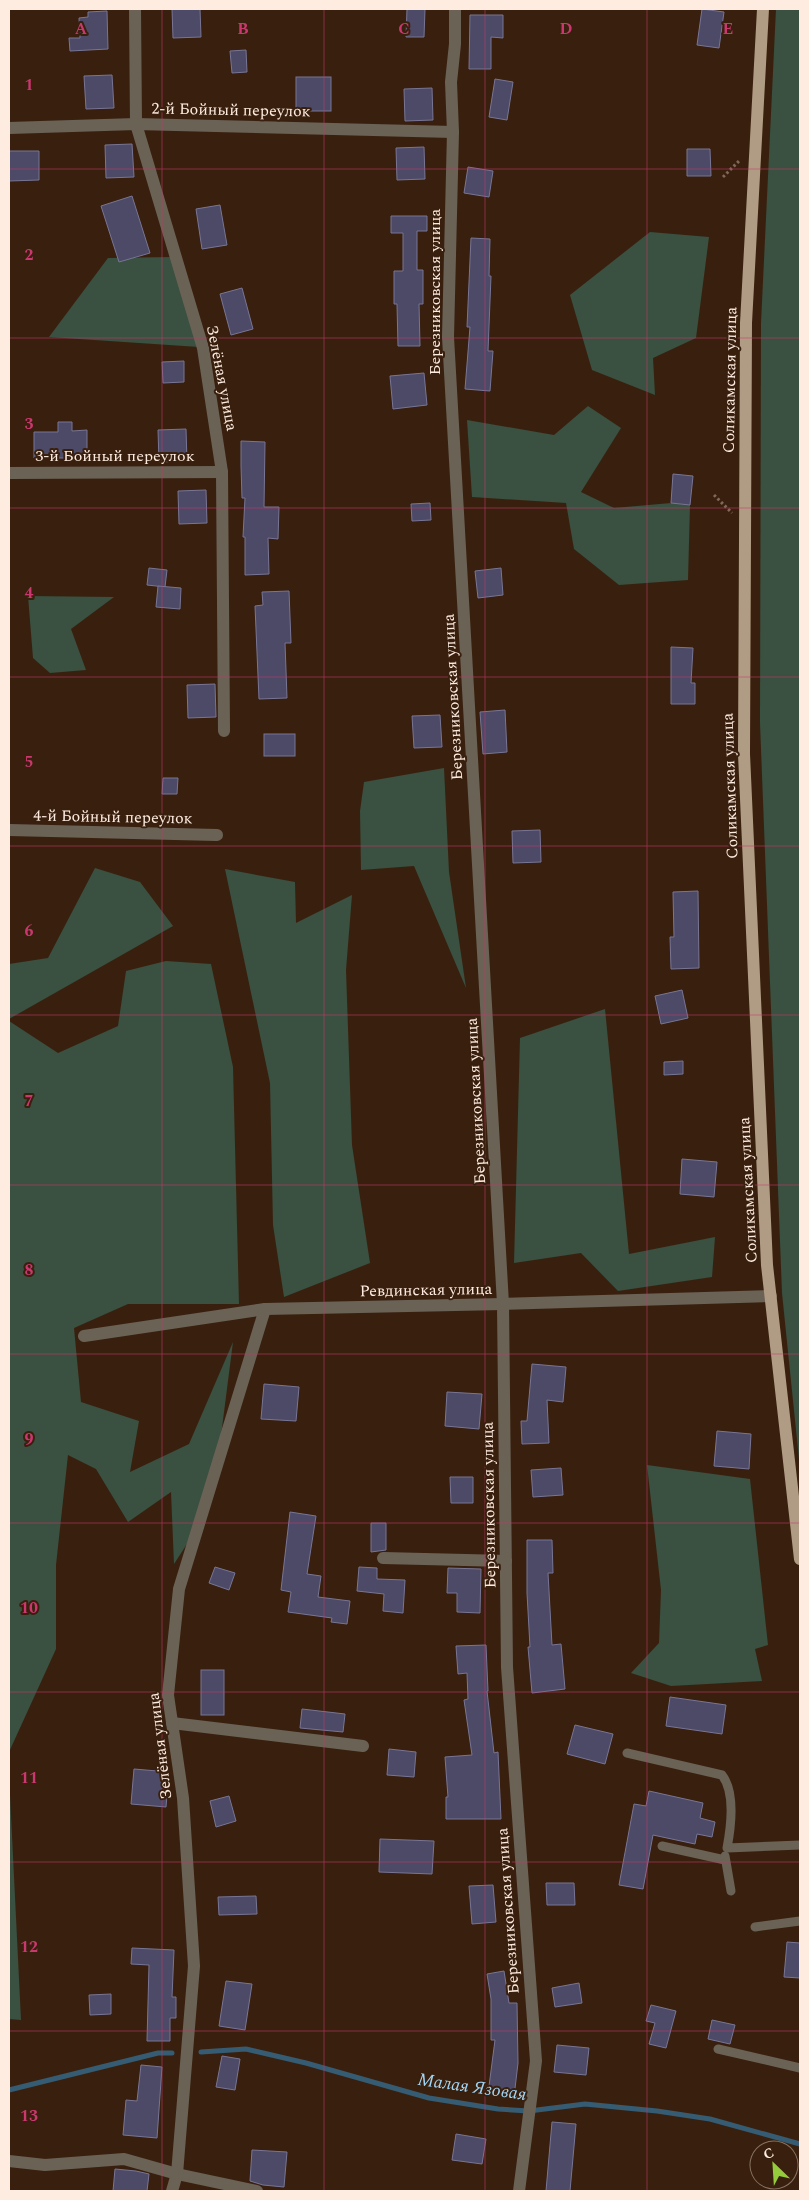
<svg xmlns="http://www.w3.org/2000/svg" width="809" height="2200" font-family="Spectral,serif">
  <style>
    .green { fill: #3a5040 }
    .lines { fill: none; stroke-linecap: round; stroke-linejoin: round }
    .stream { stroke: #355c73; stroke-width: 5 }
    .building { fill: #4d4a67; stroke: #787595 }
    .path { stroke: #80695a; stroke-width: 3; stroke-dasharray: 2.5 2.5; stroke-linecap: butt }
    .service { stroke: #6b6256; stroke-width: 9 }
    .minor { stroke: #6b6256; stroke-width: 12 }
    .primary { stroke: #b09c84; stroke-width: 12 }
    .grid { fill: none; stroke: #cb386f; stroke-width: 1; stroke-opacity: 0.55 }
    .labels { text-anchor: middle; dominant-baseline: central; stroke-width: 4; stroke-linejoin: round; paint-order: stroke }
    .street-label { font-size: 16px; fill: #feece1; stroke: #39200e }
    .water-label { font-size: 18px; font-style: italic; fill: #a1d5f5; stroke: #39200e }
    .grid-label { font-size: 16px; text-anchor: middle; font-weight: bold; fill: #cb386f; stroke: #39200e; stroke-width: 4; stroke-linejoin: round; paint-order: stroke }
  </style>
  <rect width="100%" height="100%" fill="#39200e"/>
  <g class="green">
    <path d="M 776,9 L 800,9 L 800,1469 L 782,1293 L 760,723 L 761,323 Z"/>
    <path d="M 650,232 L 709,237 L 696,338 L 653,358 L 655,395 L 592,370 L 570,295 Z"/>
    <path d="M 171,257 L 199,347 L 49,337 L 108,258 Z"/>
    <path d="M 588,406 L 621,428 L 581,492 L 614,508 L 671,503 L 690,505 L 688,580 L 619,585 L 574,549 L 566,503 L 472,497 L 467,420 L 554,435 Z"/>
    <path d="M 28,596 L 114,597 L 71,629 L 86,670 L 50,673 L 33,658 Z"/>
    <path d="M 444,768 L 449,872 L 466,988 L 414,866 L 361,870 L 360,811 L 364,782 Z"/>
    <path d="M 95,868 L 140,882 L 173,926 L 9,1019 L 9,964 L 48,958 Z"/>
    <path d="M 225,869 L 295,882 L 296,923 L 352,895 L 346,970 L 352,1145 L 370,1263 L 284,1297 L 273,1225 L 270,1083 Z"/>
    <path d="M 166,961 L 211,964 L 233,1067 L 239,1304 L 128,1304 L 74,1328 L 81,1402 L 139,1421 L 130,1472 L 189,1444 L 233,1342 L 219,1451 L 196,1530 L 174,1564 L 171,1492 L 128,1522 L 96,1469 L 68,1455 L 56,1565 L 56,1649 L 9,1752 L 9,1021 L 58,1053 L 118,1026 L 126,971 Z"/>
    <path d="M 605,1009 L 629,1254 L 715,1237 L 712,1277 L 618,1291 L 581,1253 L 514,1263 L 520,1038 Z"/>
    <path d="M 647,1465 L 750,1479 L 768,1645 L 755,1649 L 762,1681 L 671,1686 L 631,1673 L 659,1643 L 661,1590 Z"/>
    <path d="M 9,1774 L 21,2020 L 9,2019 Z"/>
  </g>
  <g class="lines">
    <g class="stream">
      <path d="M 201,2052 L 246,2049 L 306,2063 L 429,2098 L 498,2109 L 529,2111 L 585,2104 L 657,2111 L 710,2119 L 800,2144"/>
      <path d="M 9,2090 L 158,2053 L 172,2053"/>
    </g>
  </g>
  <g class="building">
    <path d="M 172,9 L 200,9 L 201,37 L 173,38 Z"/>
    <path d="M 407,9 L 425,9 L 424,37 L 406,37 Z"/>
    <path d="M 702,9 L 724,12 L 719,48 L 697,45 Z"/>
    <path d="M 107,11 L 108,49 L 70,51 L 69,38 L 80,38 L 79,18 L 88,17 L 88,12 Z"/>
    <path d="M 470,15 L 503,15 L 503,38 L 491,37 L 491,69 L 469,69 Z"/>
    <path d="M 246,50 L 247,72 L 232,73 L 230,51 Z"/>
    <path d="M 112,75 L 114,108 L 86,109 L 84,76 Z"/>
    <rect x="296" y="77" width="35" height="34"/>
    <path d="M 495,79 L 513,82 L 507,120 L 489,117 Z"/>
    <path d="M 432,88 L 433,120 L 405,121 L 404,89 Z"/>
    <path d="M 132,144 L 134,177 L 106,178 L 105,145 Z"/>
    <path d="M 424,147 L 425,179 L 397,180 L 396,148 Z"/>
    <path d="M 687,149 L 710,149 L 711,176 L 687,176 Z"/>
    <path d="M 9,151 L 39,151 L 39,180 L 9,181 Z"/>
    <path d="M 468,167 L 493,171 L 489,197 L 464,193 Z"/>
    <path d="M 132,196 L 150,253 L 119,262 L 101,206 Z"/>
    <path d="M 220,205 L 227,245 L 202,249 L 196,209 Z"/>
    <path d="M 391,216 L 427,216 L 427,231 L 417,231 L 417,270 L 423,270 L 423,304 L 419,304 L 420,346 L 398,346 L 397,304 L 394,304 L 394,271 L 403,271 L 403,233 L 391,233 Z"/>
    <path d="M 471,238 L 490,239 L 489,276 L 491,276 L 488,351 L 493,351 L 490,391 L 465,389 L 470,327 L 467,327 Z"/>
    <path d="M 242,288 L 253,329 L 231,335 L 220,294 Z"/>
    <path d="M 184,361 L 184,382 L 163,383 L 162,362 Z"/>
    <path d="M 424,373 L 427,405 L 393,409 L 390,376 Z"/>
    <path d="M 58,422 L 72,422 L 72,431 L 87,430 L 87,458 L 34,458 L 34,432 L 58,432 Z"/>
    <path d="M 186,429 L 187,461 L 159,462 L 158,430 Z"/>
    <path d="M 241,441 L 265,442 L 264,507 L 279,507 L 278,539 L 268,538 L 269,574 L 245,575 L 245,537 L 243,537 L 245,498 L 242,498 L 241,466 Z"/>
    <path d="M 673,474 L 693,476 L 690,505 L 671,503 Z"/>
    <path d="M 206,490 L 207,523 L 179,524 L 178,491 Z"/>
    <path d="M 430,503 L 431,520 L 412,521 L 411,504 Z"/>
    <path d="M 149,568 L 167,570 L 165,587 L 147,585 Z"/>
    <path d="M 501,568 L 503,595 L 478,598 L 475,571 Z"/>
    <path d="M 158,586 L 181,588 L 180,609 L 156,607 Z"/>
    <path d="M 289,591 L 291,643 L 285,643 L 287,698 L 259,699 L 255,606 L 263,605 L 262,592 Z"/>
    <path d="M 671,647 L 693,648 L 691,683 L 695,683 L 695,704 L 671,704 Z"/>
    <path d="M 215,684 L 216,717 L 188,718 L 187,685 Z"/>
    <path d="M 505,710 L 507,752 L 483,754 L 480,712 Z"/>
    <path d="M 440,715 L 442,747 L 414,748 L 412,716 Z"/>
    <rect x="264" y="734" width="31" height="22"/>
    <path d="M 163,778 L 178,778 L 177,794 L 162,794 Z"/>
    <path d="M 540,830 L 541,862 L 513,863 L 512,831 Z"/>
    <path d="M 698,891 L 699,968 L 671,969 L 670,937 L 674,937 L 673,892 Z"/>
    <path d="M 682,990 L 688,1018 L 661,1024 L 655,996 Z"/>
    <path d="M 683,1061 L 683,1074 L 664,1075 L 664,1062 Z"/>
    <path d="M 682,1159 L 717,1162 L 714,1197 L 680,1194 Z"/>
    <path d="M 532,1364 L 566,1367 L 563,1402 L 547,1400 L 549,1443 L 522,1444 L 521,1421 L 527,1421 Z"/>
    <path d="M 264,1384 L 299,1387 L 296,1421 L 261,1419 Z"/>
    <path d="M 447,1392 L 482,1394 L 479,1429 L 445,1426 Z"/>
    <path d="M 717,1431 L 751,1434 L 749,1469 L 714,1466 Z"/>
    <path d="M 561,1468 L 563,1495 L 533,1497 L 531,1470 Z"/>
    <path d="M 450,1477 L 473,1477 L 473,1503 L 451,1503 Z"/>
    <path d="M 290,1512 L 316,1516 L 307,1574 L 321,1576 L 318,1597 L 350,1601 L 347,1624 L 331,1622 L 332,1618 L 288,1612 L 291,1592 L 281,1590 Z"/>
    <path d="M 371,1523 L 386,1523 L 386,1550 L 371,1552 Z"/>
    <path d="M 527,1540 L 552,1540 L 553,1573 L 548,1573 L 552,1645 L 561,1644 L 565,1689 L 532,1693 L 528,1647 L 530,1647 L 527,1593 Z"/>
    <path d="M 215,1567 L 235,1573 L 229,1590 L 209,1583 Z"/>
    <path d="M 359,1567 L 377,1568 L 377,1579 L 405,1580 L 403,1613 L 383,1611 L 384,1594 L 357,1591 Z"/>
    <path d="M 448,1568 L 481,1569 L 480,1613 L 457,1612 L 457,1593 L 447,1593 Z"/>
    <path d="M 486,1645 L 488,1691 L 487,1691 L 494,1753 L 498,1752 L 501,1819 L 446,1819 L 446,1797 L 448,1797 L 445,1757 L 472,1755 L 464,1700 L 468,1699 L 467,1673 L 458,1674 L 456,1646 Z"/>
    <rect x="201" y="1670" width="23" height="45"/>
    <path d="M 670,1697 L 726,1705 L 722,1734 L 666,1726 Z"/>
    <path d="M 302,1709 L 345,1714 L 343,1732 L 300,1728 Z"/>
    <path d="M 575,1725 L 613,1734 L 605,1764 L 567,1754 Z"/>
    <path d="M 389,1749 L 416,1752 L 414,1777 L 387,1775 Z"/>
    <path d="M 134,1769 L 169,1772 L 166,1807 L 131,1804 Z"/>
    <path d="M 649,1791 L 703,1803 L 700,1818 L 715,1822 L 712,1837 L 697,1834 L 695,1844 L 653,1835 L 643,1889 L 619,1885 L 634,1804 L 646,1806 Z"/>
    <path d="M 229,1796 L 236,1821 L 216,1827 L 210,1801 Z"/>
    <path d="M 380,1839 L 434,1841 L 432,1874 L 379,1872 Z"/>
    <path d="M 546,1883 L 574,1883 L 575,1905 L 547,1905 Z"/>
    <path d="M 493,1885 L 496,1922 L 472,1924 L 469,1886 Z"/>
    <path d="M 256,1896 L 257,1914 L 219,1915 L 218,1897 Z"/>
    <path d="M 787,1942 L 800,1943 L 800,1978 L 784,1977 Z"/>
    <path d="M 132,1948 L 174,1950 L 172,1997 L 176,1997 L 176,2018 L 170,2018 L 170,2041 L 147,2041 L 149,1965 L 131,1964 Z"/>
    <path d="M 504,1971 L 509,2003 L 517,2003 L 518,2063 L 514,2097 L 488,2094 L 495,2040 L 491,2040 L 491,1999 L 487,1974 Z"/>
    <path d="M 226,1981 L 252,1984 L 245,2030 L 219,2026 Z"/>
    <path d="M 579,1983 L 582,2003 L 555,2007 L 552,1988 Z"/>
    <path d="M 111,1994 L 111,2014 L 90,2015 L 89,1995 Z"/>
    <path d="M 651,2005 L 676,2011 L 666,2048 L 649,2044 L 655,2023 L 646,2021 Z"/>
    <path d="M 712,2020 L 735,2025 L 730,2044 L 708,2039 Z"/>
    <path d="M 557,2045 L 589,2048 L 586,2075 L 554,2072 Z"/>
    <path d="M 222,2056 L 240,2059 L 235,2090 L 216,2087 Z"/>
    <path d="M 141,2065 L 162,2067 L 157,2138 L 123,2135 L 126,2100 L 137,2101 Z"/>
    <path d="M 552,2122 L 576,2124 L 570,2191 L 546,2191 Z"/>
    <path d="M 456,2134 L 486,2139 L 482,2164 L 452,2160 Z"/>
    <path d="M 252,2150 L 287,2152 L 284,2187 L 263,2185 L 250,2181 Z"/>
    <path d="M 115,2169 L 136,2171 L 149,2174 L 147,2191 L 113,2191 Z"/>
  </g>
  <g class="lines">
    <g class="path">
      <path d="M 723,177 L 740,160"/>
      <path d="M 714,495 L 732,513"/>
    </g>
    <g class="service">
      <path d="M 627,1753 L 722,1775 C 736,1793 731,1827 727,1848 L 800,1845"/>
      <path d="M 662,1846 L 725,1860"/>
      <path d="M 725,1856 L 731,1891"/>
      <path d="M 755,1927 L 800,1921"/>
      <path d="M 718,2049 L 800,2068"/>
    </g>
    <g class="minor">
      <path d="M 135,9 L 136,124 L 203,348 L 222,472 L 224,731"/>
      <path d="M 455,9 L 455,44 L 451,82 L 453,132 L 448,337 L 503,1304 L 507,1667 L 536,2061 L 519,2191"/>
      <path d="M 9,128 L 136,124 L 453,132"/>
      <path d="M 9,473 L 222,472"/>
      <path d="M 9,830 L 217,835"/>
      <path d="M 84,1336 L 265,1309 L 503,1304 L 771,1296"/>
      <path d="M 383,1558 L 506,1561"/>
      <path d="M 172,1723 L 363,1746"/>
      <path d="M 9,2161 L 45,2165 L 124,2159 L 177,2174 L 257,2191"/>
      <path d="M 172,2191 L 177,2174 L 194,1966 L 183,1798 L 168,1695 L 179,1589 L 265,1309"/>
    </g>
    <path class="primary" d="M 763,9 L 746,323 L 744,754 L 767,1265 L 800,1559"/>
  </g>
  <path class="grid" d="M 162,9 L 162,2191M 324,9 L 324,2191M 485,9 L 485,2191M 647,9 L 647,2191M 9,169 L 800,169M 9,338 L 800,338M 9,508 L 800,508M 9,677 L 800,677M 9,846 L 800,846M 9,1015 L 800,1015M 9,1185 L 800,1185M 9,1354 L 800,1354M 9,1523 L 800,1523M 9,1692 L 800,1692M 9,1862 L 800,1862M 9,2031 L 800,2031"/>
  <g class="labels">
    <g class="street-label">
      <text transform="translate(231 110) rotate(1)">2-й Бойный переулок</text>
      <text transform="translate(435 292) rotate(-90)">Березниковская улица</text>
      <text transform="translate(222 378) rotate(79)">Зелёная улица</text>
      <text transform="translate(730 380) rotate(-89)">Соликамская улица</text>
      <text x="115" y="456">3-й Бойный переулок</text>
      <text transform="translate(453 697) rotate(-93)">Березниковская улица</text>
      <text transform="translate(730 786) rotate(-92)">Соликамская улица</text>
      <text transform="translate(113 817) rotate(1)">4-й Бойный переулок</text>
      <text transform="translate(476 1101) rotate(-93)">Березниковская улица</text>
      <text transform="translate(748 1190) rotate(-93)">Соликамская улица</text>
      <text transform="translate(426 1290) rotate(-1)">Ревдинская улица</text>
      <text transform="translate(489 1505) rotate(-91)">Березниковская улица</text>
      <text transform="translate(160 1746) rotate(-97)">Зелёная улица</text>
      <text transform="translate(508 1911) rotate(-94)">Березниковская улица</text>
    </g>
    <g class="water-label">
      <text transform="translate(472 2087) rotate(8)">Малая Язовая</text>
    </g>
  </g>
  <g class="grid-label">
    <text x="81" y="34">A</text>
    <text x="243" y="34">B</text>
    <text x="404" y="34">C</text>
    <text x="566" y="34">D</text>
    <text x="728" y="34">E</text>
    <text x="29" y="90">1</text>
    <text x="29" y="260">2</text>
    <text x="29" y="429">3</text>
    <text x="29" y="598">4</text>
    <text x="29" y="767">5</text>
    <text x="29" y="936">6</text>
    <text x="29" y="1106">7</text>
    <text x="29" y="1275">8</text>
    <text x="29" y="1444">9</text>
    <text x="29" y="1613">10</text>
    <text x="29" y="1783">11</text>
    <text x="29" y="1952">12</text>
    <text x="29" y="2121">13</text>
  </g>
  <rect width="809" height="2200" fill="none" stroke="#feece1" stroke-width="20"/>
  <g transform="translate(774 2165) rotate(335)"><circle r="24" fill="#39200e" stroke="#887262"/>
  <path d="M0-4L9 19L0 12L-9 19Z" fill="#95cc3b"/>
  <text y="-8" font-size="14" font-weight="bold" text-anchor="middle" fill="#feece1">С</text>
  </g>
</svg>
